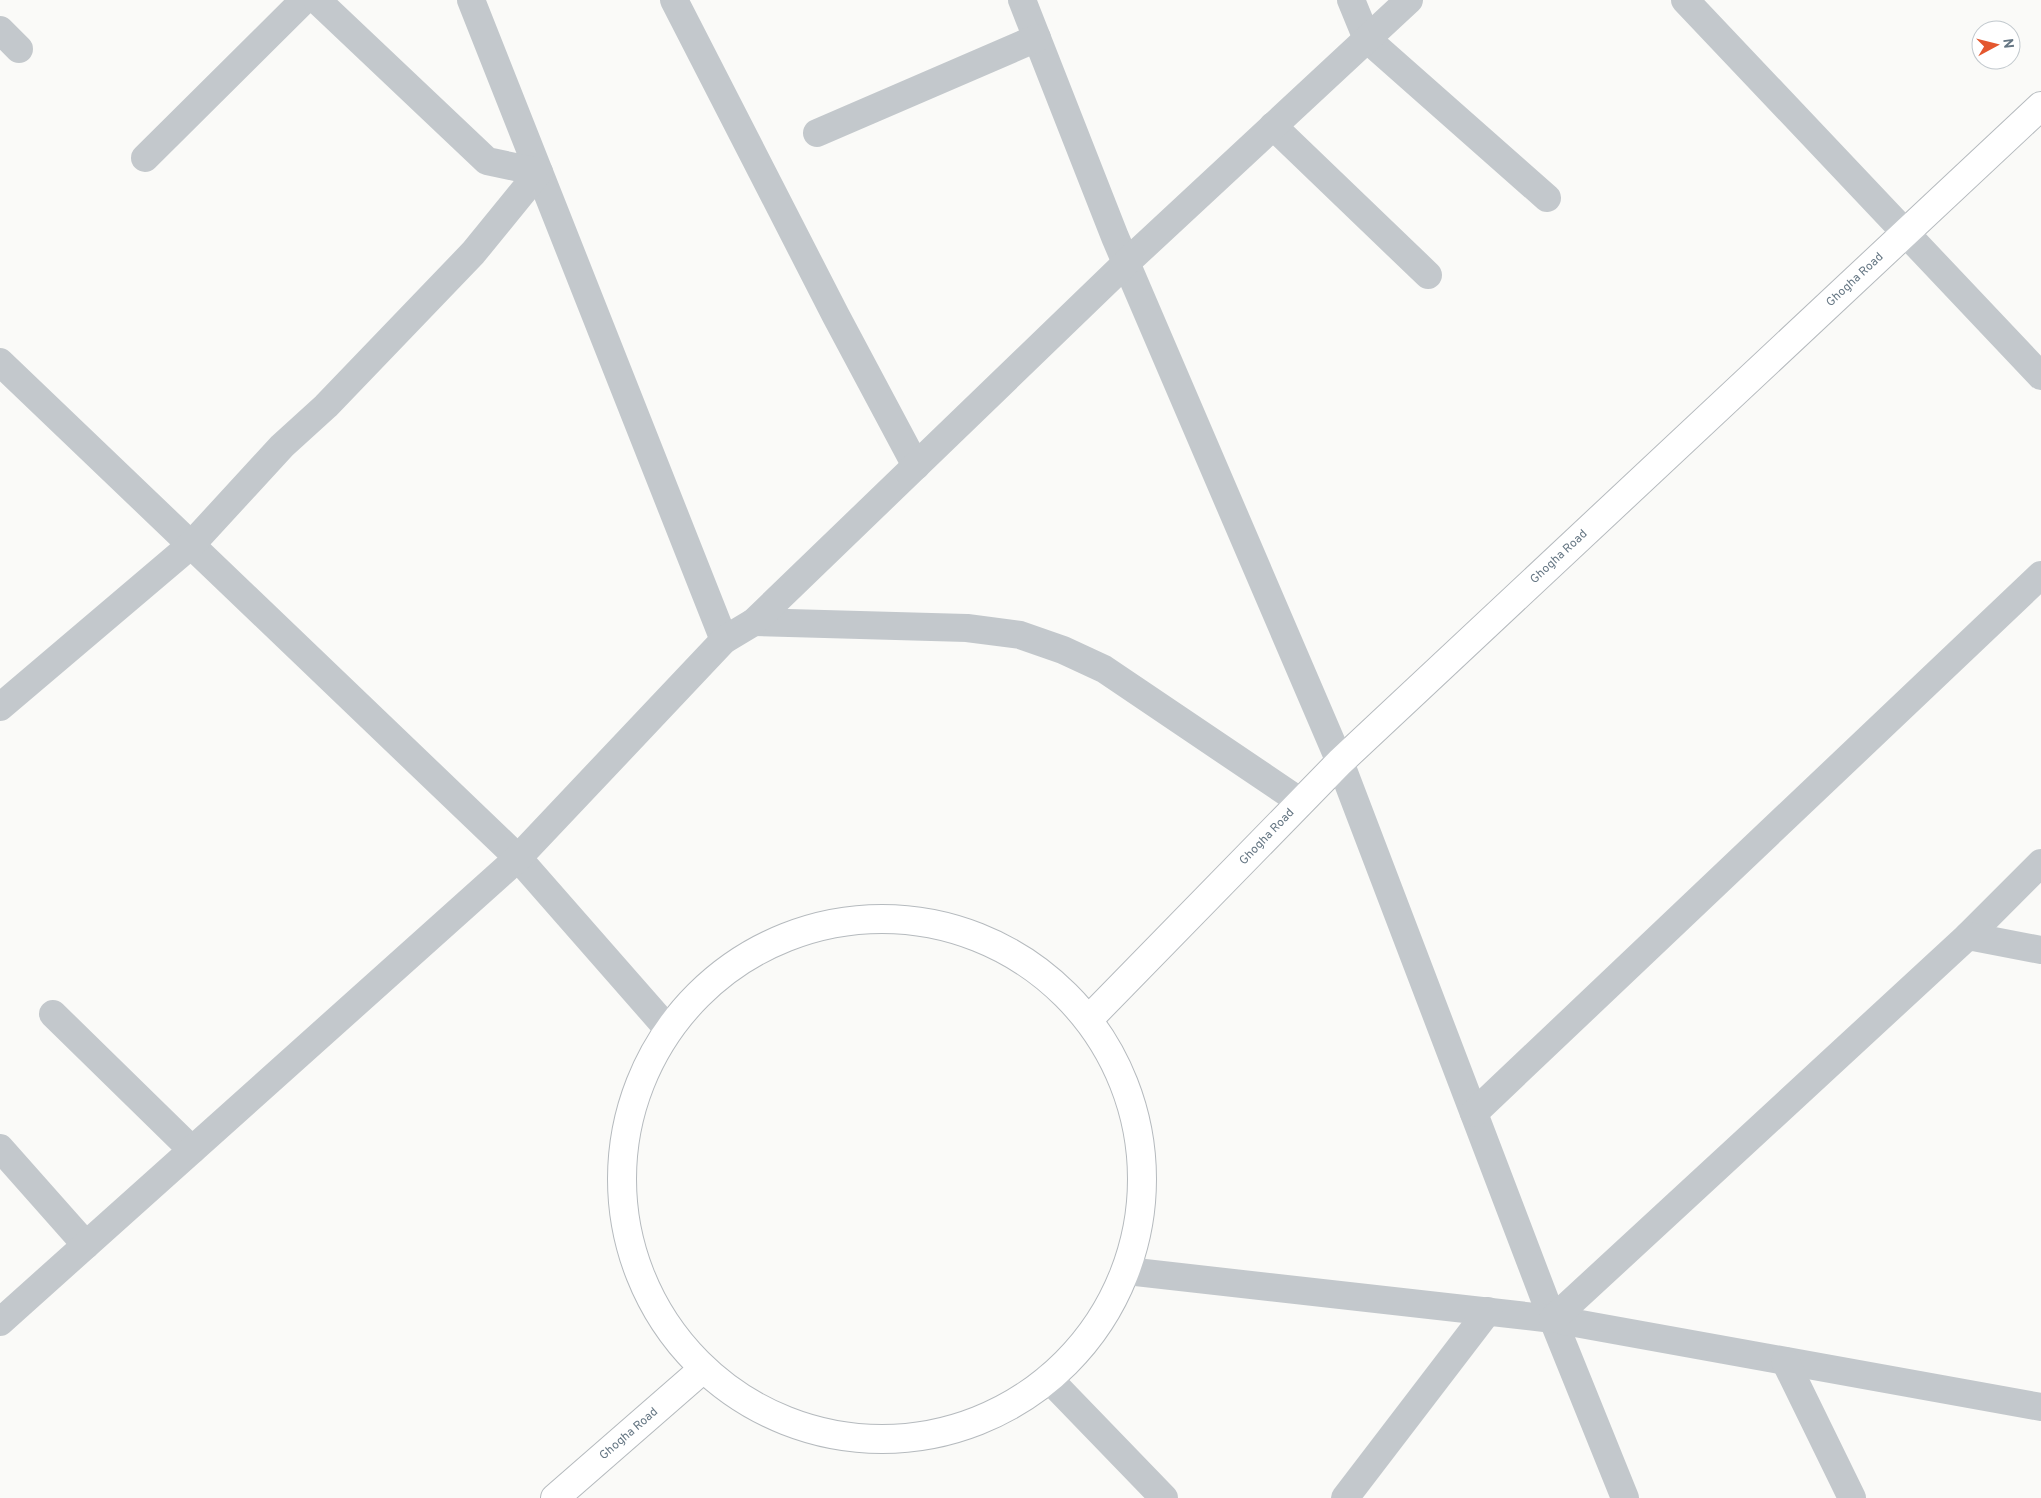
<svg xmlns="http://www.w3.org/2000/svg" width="2041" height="1498" font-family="Overpass,sans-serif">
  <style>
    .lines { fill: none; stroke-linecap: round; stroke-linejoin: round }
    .major-casing { stroke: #b5babe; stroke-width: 30 }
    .minor { stroke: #c3c8cc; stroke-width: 28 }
    .major { stroke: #fff; stroke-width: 28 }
    .labels { text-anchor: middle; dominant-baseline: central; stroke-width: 5; stroke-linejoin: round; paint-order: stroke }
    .street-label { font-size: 12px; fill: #657683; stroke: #fff }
  </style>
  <rect width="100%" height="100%" fill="#fafaf8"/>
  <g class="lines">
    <g class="major-casing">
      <g id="major">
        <circle cx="882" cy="1179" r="260"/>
        <path d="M 1089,1019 L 1340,762 L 2041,106"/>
        <path d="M 555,1498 L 703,1369"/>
      </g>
    </g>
    <g class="minor">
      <path d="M 471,0 L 724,640"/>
      <path d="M 674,0 L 836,316 L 916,466"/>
      <path d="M 1022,0 L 1115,237 L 1340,762 L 1547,1305 L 1625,1498"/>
      <path d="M 1351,0 L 1367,39 L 1547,198"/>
      <path d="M 1685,0 L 2041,376"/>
      <path d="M 0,30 L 19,49"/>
      <path d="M 1273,126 L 1428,275"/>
      <path d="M 817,133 L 1037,38"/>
      <path d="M 145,158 L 304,0"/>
      <path d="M 0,362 L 518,858 L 668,1029"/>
      <path d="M 754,622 L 967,628 L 1020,635 L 1063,650 L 1104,669 L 1301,802"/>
      <path d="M 0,707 L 191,545 L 282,446 L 326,406 L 473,253 L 539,172 L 487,161 L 317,0"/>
      <path d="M 1968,936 L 2041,863"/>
      <path d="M 53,1014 L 192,1150"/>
      <path d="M 1474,1113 L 2041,575"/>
      <path d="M 0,1148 L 86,1245"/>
      <path d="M 1127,1271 L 1553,1319 L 2041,1407"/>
      <path d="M 1553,1319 L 1968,936 L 2041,950"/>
      <path d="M 0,1322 L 518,858 L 724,640 L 754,622 L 1126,263 L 1409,0"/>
      <path d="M 1785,1361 L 1852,1498"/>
      <path d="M 1048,1378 L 1164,1498"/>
      <path d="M 1345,1498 L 1488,1311"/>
    </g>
    <use href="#major" class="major"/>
  </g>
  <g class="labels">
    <g class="street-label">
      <text transform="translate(1855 280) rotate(-43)">Ghogha Road</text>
      <text transform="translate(1559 557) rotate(-43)">Ghogha Road</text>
      <text transform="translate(1267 837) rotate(-46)">Ghogha Road</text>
      <text transform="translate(629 1434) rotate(-41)">Ghogha Road</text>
    </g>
  </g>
  <g transform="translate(1996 45) rotate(83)"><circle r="24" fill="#ffffff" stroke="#c1c8cd"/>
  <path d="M0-4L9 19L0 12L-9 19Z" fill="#e4572e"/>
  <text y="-8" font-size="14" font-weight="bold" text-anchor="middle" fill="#657683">N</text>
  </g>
</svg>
